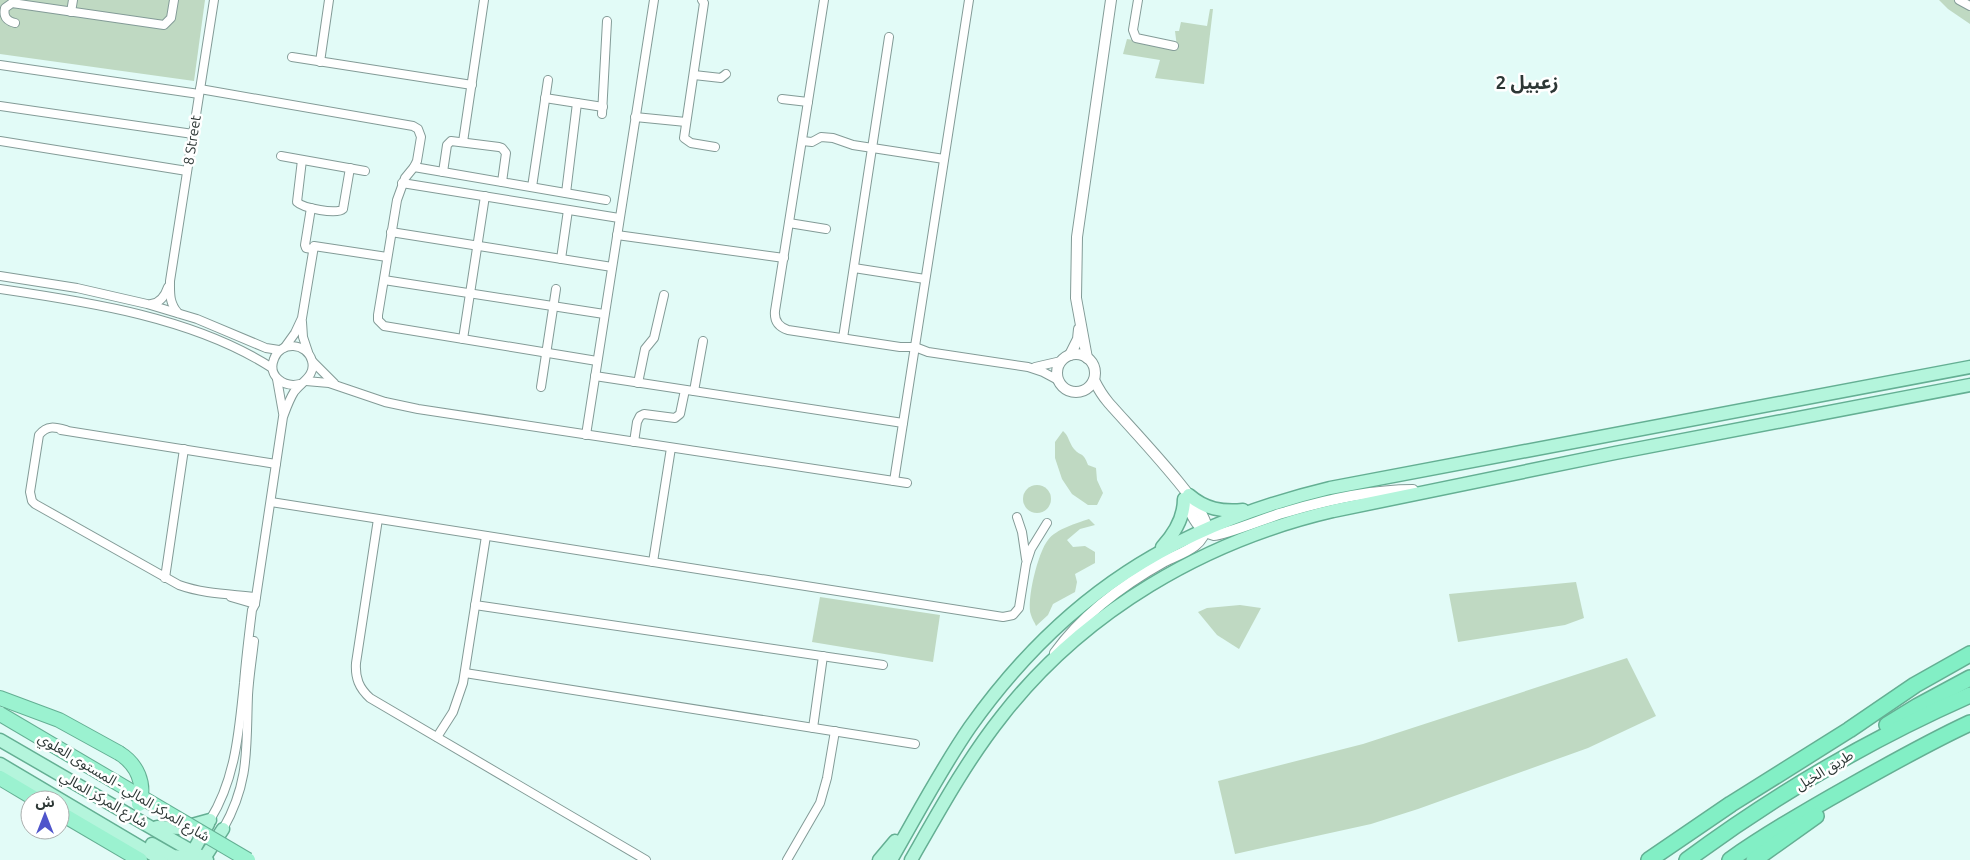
<svg xmlns="http://www.w3.org/2000/svg" width="1970" height="860" font-family="Ubuntu,'Noto Sans Arabic',sans-serif">
  <style>
    .green { fill: #bfd9c2 }
    .lines { fill: none; stroke-linecap: round; stroke-linejoin: round }
    .minor-casing { stroke: #839b97; stroke-width: 10 }
    .tertiary-casing { stroke: #839b97; stroke-width: 12 }
    .primary-casing { stroke: #64af93; stroke-width: 15 }
    .trunk-casing { stroke: #64af93; stroke-width: 16 }
    .motorway-casing { stroke: #64af93; stroke-width: 18 }
    .minor { stroke: #fff; stroke-width: 8 }
    .tertiary { stroke: #fff; stroke-width: 10 }
    .primary { stroke: #b4f5dc; stroke-width: 12 }
    .trunk { stroke: #9bf2d0; stroke-width: 14 }
    .motorway { stroke: #82efc5; stroke-width: 15 }
    .trunk-bridge-casing { stroke: #64af93; stroke-width: 16; stroke-linecap: butt }
    .trunk-bridge { stroke: #9bf2d0; stroke-width: 14 }
    .labels { text-anchor: middle; dominant-baseline: central; stroke-width: 5; stroke-linejoin: round; paint-order: stroke }
    .street-label { font-size: 14px; fill: #2d3735; stroke: #fff }
    .district-label { font-size: 19px; font-weight: bold; fill: #2d3735; stroke: #fff }
  </style>
  <rect width="100%" height="100%" fill="#e2fbf7"/>
  <g class="green">
    <path d="M 0,0 L 205,0 L 194,81 L 0,54 Z"/>
    <path d="M 1939,0 L 1970,0 L 1970,24 L 1948,9 Z"/>
    <path d="M 1210,9 L 1213,9 L 1204,84 L 1155,78 L 1160,60 L 1123,54 L 1127,39 L 1177,47 L 1175,31 L 1179,31 L 1181,22 L 1207,26 Z"/>
    <path d="M 1063,431 C 1069,436 1069,443 1074,449 C 1081,457 1083,451 1088,465 L 1096,468 L 1097,480 L 1103,493 L 1097,505 L 1088,505 L 1072,494 L 1062,479 L 1055,458 L 1055,442 Z"/>
    <circle cx="1037" cy="499" r="14"/>
    <path d="M 1089,519 L 1095,525 L 1080,529 L 1067,540 L 1073,547 L 1085,546 L 1095,552 L 1095,563 L 1075,574 L 1077,582 L 1075,592 L 1053,604 L 1048,615 L 1036,626 C 1035,623 1032,619 1031,615 C 1026,601 1038,552 1048,540 C 1056,529 1077,523 1089,519 Z"/>
    <path d="M 1576,582 L 1584,618 L 1565,625 L 1458,642 L 1449,594 Z"/>
    <path d="M 820,597 L 940,615 L 933,662 L 812,642 Z"/>
    <path d="M 1240,605 L 1261,608 L 1239,649 L 1217,635 L 1198,612 L 1207,608 Z"/>
    <path d="M 1627,658 L 1656,716 L 1588,748 L 1418,809 L 1371,824 L 1235,854 L 1218,781 L 1363,744 Z"/>
  </g>
  <g class="lines">
    <g class="minor-casing">
      <g id="minor">
        <path d="M 702,0 L 704,3 L 684,138 L 691,143 L 715,147"/>
        <path d="M 824,0 L 775,311 C 774,321 779,327 788,330 L 900,347 L 915,347 L 928,352 L 1028,367 L 1043,372 L 1058,380"/>
        <path d="M 1138,0 L 1133,30 L 1136,38 L 1174,46"/>
        <path d="M 1959,0 L 1970,6"/>
        <path d="M 71,12 L 73,0"/>
        <path d="M 15,23 C 7,21 3,17 5,8 L 12,3 L 164,25 L 171,18 L 174,0"/>
        <path d="M 292,57 L 472,85"/>
        <path d="M 320,62 L 329,0"/>
        <path d="M 0,65 L 199,94"/>
        <path d="M 694,75 L 721,78 L 726,74"/>
        <path d="M 200,89 L 413,126 L 418,129 L 421,137 L 417,161 L 414,167 L 405,178 L 397,200 L 378,315 L 378,320 L 384,326 L 597,361"/>
        <path d="M 545,98 L 603,107"/>
        <path d="M 782,99 L 808,102"/>
        <path d="M 0,106 L 193,134"/>
        <path d="M 602,114 L 607,21"/>
        <path d="M 635,117 L 686,122"/>
        <path d="M 0,141 L 187,171"/>
        <path d="M 802,141 L 812,142 L 821,137 L 833,138 L 853,145 L 944,159"/>
        <path d="M 463,142 L 484,0"/>
        <path d="M 281,156 L 365,171"/>
        <path d="M 302,160 L 297,202 C 303,208 337,215 343,209 L 350,168"/>
        <path d="M 414,167 L 606,200"/>
        <path d="M 443,172 L 447,145 L 451,141 L 499,147 L 502,148 L 506,153 L 502,182"/>
        <path d="M 402,183 L 619,218"/>
        <path d="M 532,187 L 548,80"/>
        <path d="M 566,193 L 577,103"/>
        <path d="M 311,208 L 305,245 L 306,248 L 312,249"/>
        <path d="M 789,223 L 826,229"/>
        <path d="M 391,232 L 612,267"/>
        <path d="M 617,235 L 784,258"/>
        <path d="M 561,259 L 568,210"/>
        <path d="M 854,268 L 925,279"/>
        <path d="M 0,276 L 77,288 L 147,304 L 197,319 L 266,348 L 279,350"/>
        <path d="M 384,280 L 604,314"/>
        <path d="M 0,289 C 89,302 195,318 272,368"/>
        <path d="M 151,304 C 160,303 165,296 168,287"/>
        <path d="M 178,313 C 169,303 170,293 170,281 L 214,0"/>
        <path d="M 302,322 L 303,337 L 308,352"/>
        <path d="M 843,338 L 889,37"/>
        <path d="M 463,339 L 485,196"/>
        <path d="M 285,347 L 295,333 L 302,318 L 314,246 L 387,257"/>
        <path d="M 313,362 L 334,383"/>
        <path d="M 1035,367 L 1061,361"/>
        <path d="M 595,376 L 903,423"/>
        <path d="M 277,379 L 283,413"/>
        <path d="M 306,381 L 329,383 L 385,402 L 418,409 L 907,483"/>
        <path d="M 638,383 L 645,349 L 654,338 L 664,295"/>
        <path d="M 541,387 L 556,289"/>
        <path d="M 694,391 L 703,341"/>
        <path d="M 61,430 L 276,464"/>
        <path d="M 66,430 C 55,427 47,425 39,435 L 30,492 L 32,501 L 35,504 L 179,585 C 204,594 230,594 256,597"/>
        <path d="M 586,435 L 654,0"/>
        <path d="M 634,442 L 637,422 L 640,416 L 644,414 L 675,418 L 680,414 L 685,390"/>
        <path d="M 894,481 L 969,0"/>
        <path d="M 271,502 L 1003,617 L 1013,615 L 1019,608 L 1026,564 L 1031,549 L 1047,523"/>
        <path d="M 1017,517 L 1022,532 L 1026,559"/>
        <path d="M 378,519 L 356,663 C 355,678 359,688 370,698 L 646,860"/>
        <path d="M 653,562 L 671,448"/>
        <path d="M 165,578 L 184,449"/>
        <path d="M 231,597 L 255,604"/>
        <path d="M 475,605 L 883,665"/>
        <path d="M 465,673 L 915,744"/>
        <path d="M 813,728 L 823,656"/>
        <path d="M 437,737 L 453,712 L 463,683 L 486,536"/>
        <path d="M 210,820 C 236,778 239,730 244,683 C 246,658 249,634 252,610 L 255,604 L 283,417 C 286,409 289,400 294,392 C 301,382 316,376 312,361 C 307,342 280,341 274,359 C 267,376 284,388 300,384"/>
        <path d="M 223,829 C 250,782 246,747 248,695 C 249,677 252,659 254,641"/>
        <path d="M 787,860 L 820,803 L 827,778 L 835,731"/>
      </g>
    </g>
    <g class="tertiary-casing">
      <g id="tertiary">
        <circle cx="1076" cy="373" r="19"/>
        <path d="M 1070,355 L 1078,339 L 1079,329"/>
        <path d="M 1087,358 L 1076,298 L 1077,237 L 1111,0"/>
        <path d="M 1184,498 C 1190,511 1197,532 1214,535 C 1222,536 1273,515 1286,512 C 1326,500 1371,490 1413,490"/>
        <path d="M 1055,653 C 1083,614 1124,584 1165,561 C 1181,553 1204,547 1206,526 C 1208,508 1124,421 1108,402 C 1102,395 1098,388 1094,380"/>
      </g>
    </g>
    <g class="primary-casing">
      <g id="primary">
        <path d="M 1189,495 C 1205,509 1222,512 1243,510"/>
        <path d="M 1162,547 C 1175,533 1184,518 1184,499"/>
        <path d="M 0,740 L 207,860"/>
        <path d="M 0,764 L 162,860"/>
        <path d="M 157,827 L 181,828 L 210,820"/>
        <path d="M 152,844 L 173,856 L 201,859"/>
        <path d="M 189,859 L 208,824"/>
        <path d="M 203,860 L 223,829"/>
        <path d="M 879,860 L 895,841"/>
        <path d="M 891,860 C 917,815 941,769 970,727 C 1063,596 1175,525 1330,488 L 1970,367"/>
        <path d="M 911,860 C 939,811 967,760 1002,716 C 1084,611 1204,541 1333,511 L 1615,453 L 1970,385"/>
      </g>
    </g>
    <g class="trunk-casing">
      <g id="trunk">
        <path d="M 0,698 L 59,720 L 119,753"/>
        <path d="M 0,778 L 37,800"/>
        <path d="M 60,813 L 140,860"/>
      </g>
    </g>
    <g class="motorway-casing">
      <g id="motorway">
        <path d="M 1887,725 L 1918,706 L 1970,678"/>
        <path d="M 1649,860 L 1731,804 L 1849,730 L 1915,685 L 1970,654"/>
        <path d="M 1687,860 C 1775,795 1870,739 1970,695"/>
        <path d="M 1730,860 C 1768,833 1810,809 1851,786 C 1890,764 1929,742 1970,723"/>
        <path d="M 1754,860 L 1816,816"/>
      </g>
    </g>
    <use href="#minor" class="minor"/>
    <use href="#tertiary" class="tertiary"/>
    <use href="#primary" class="primary"/>
    <use href="#trunk" class="trunk"/>
    <use href="#motorway" class="motorway"/>
    <g class="trunk-bridge-casing">
      <g id="trunk-bridge">
        <path d="M 0,714 L 248,860"/>
        <path d="M 119,753 C 137,764 146,784 139,804"/>
      </g>
    </g>
    <use href="#trunk-bridge" class="trunk-bridge"/>
  </g>
  <g class="labels">
    <g class="street-label">
      <text transform="translate(192 140) rotate(-81)">8 Street</text>
      <text transform="translate(1824 770) rotate(-31)">طريق الخيل</text>
      <text transform="translate(124 787) rotate(31)">شارع المركز المالي - المستوى العلوي</text>
      <text transform="translate(104 799) rotate(30)">شارع المركز المالي</text>
    </g>
    <g class="district-label">
      <text x="1527" y="82">زعبيل 2</text>
    </g>
  </g>
  <g transform="translate(45 815)"><circle r="24" fill="#ffffff" stroke="#abafae"/>
  <path d="M0-4L9 19L0 12L-9 19Z" fill="#4f55cb"/>
  <text y="-8" font-size="14" font-weight="bold" text-anchor="middle" fill="#2d3735">ش</text>
  </g>
</svg>
